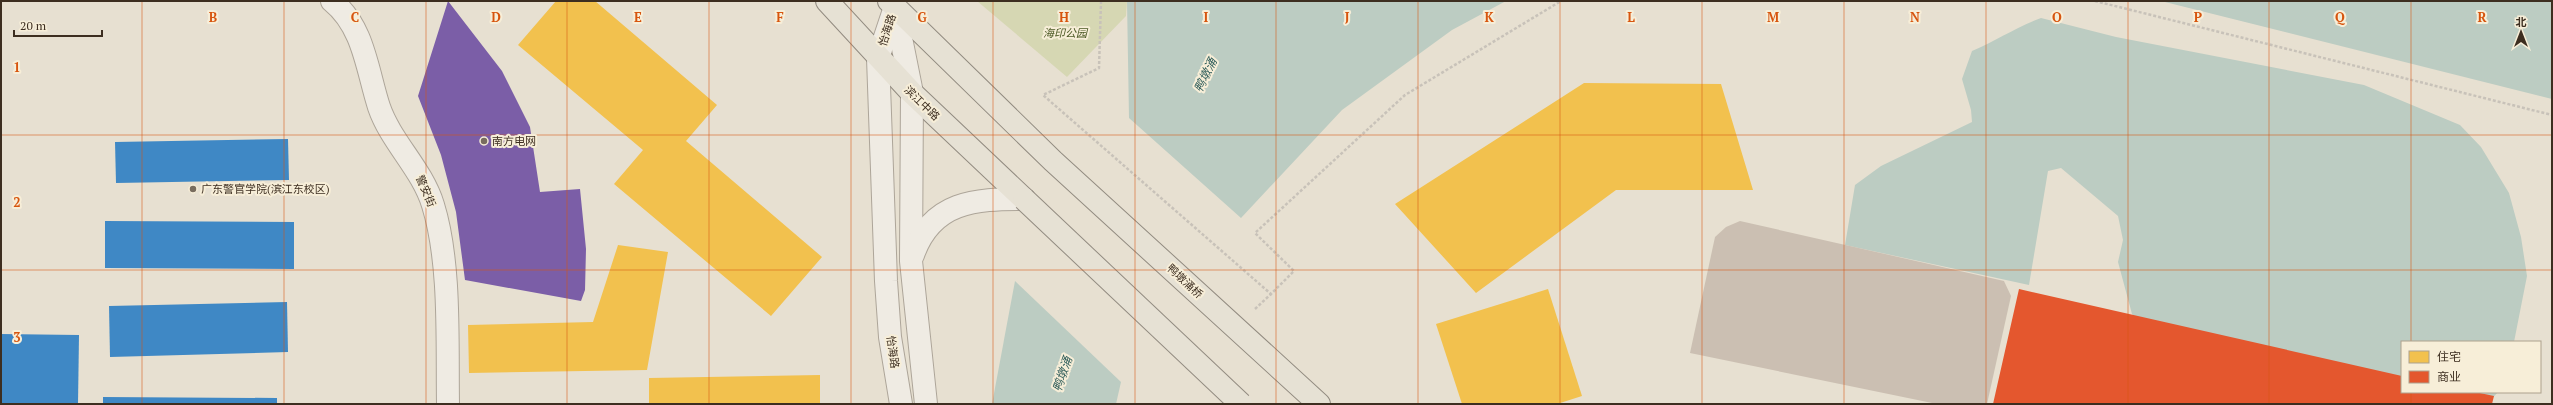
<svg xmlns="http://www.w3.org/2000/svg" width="2553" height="405" font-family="'PT Serif','Noto Sans SC',serif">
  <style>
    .green { fill: #d6d7b3 }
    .water { fill: #bcccc2 }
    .homes { fill: #f2c14e }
    .shops { fill: #e4572e }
    .offices { fill: #7b5ea7 }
    .schools { fill: #3f88c5 }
    .building { fill: #cbbfb2 }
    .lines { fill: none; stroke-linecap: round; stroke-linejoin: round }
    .minor-casing { stroke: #ada599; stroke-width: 24 }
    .major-casing { stroke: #928b80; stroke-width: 24 }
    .path { stroke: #c8c2b9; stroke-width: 2.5; stroke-dasharray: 3 2; stroke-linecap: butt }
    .minor { stroke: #efebe3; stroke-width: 22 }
    .major { stroke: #e6e1d4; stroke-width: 22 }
    .major-bridge-casing { stroke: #928b80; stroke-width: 24; stroke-linecap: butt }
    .major-bridge { stroke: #e6e1d4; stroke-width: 22 }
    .grid { fill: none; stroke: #d7550e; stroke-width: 1; stroke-opacity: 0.55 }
    .poi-dot { fill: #786c5e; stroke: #f7eed8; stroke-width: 1.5 }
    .labels { text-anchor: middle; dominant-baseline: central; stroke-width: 4; stroke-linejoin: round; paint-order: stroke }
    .street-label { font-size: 11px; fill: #3d2e20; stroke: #f7eed8 }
    .park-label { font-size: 11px; font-style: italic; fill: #4d5a26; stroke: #f7eed8 }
    .poi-label { font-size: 11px; fill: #3d2e20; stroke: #f7eed8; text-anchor: start }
    .water-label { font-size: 12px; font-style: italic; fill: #2f5d5a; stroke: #f7eed8 }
    .grid-label { font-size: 13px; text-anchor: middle; font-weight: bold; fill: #d7550e; stroke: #f7eed8; stroke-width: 4; stroke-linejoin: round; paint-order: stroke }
  </style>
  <rect width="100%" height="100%" fill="#e7e0d1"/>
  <path class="green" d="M 977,1 L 1127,1 L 1126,16 L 1067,77 Z"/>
  <g class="water">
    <path d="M 1127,1 L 1506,1 L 1452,30 L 1342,110 L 1241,218 L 1129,118 Z"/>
    <path d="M 2161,1 L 2552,1 L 2552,99 Z"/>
    <path d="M 2041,18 L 2116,37 L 2364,85 L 2460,125 L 2481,147 L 2509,193 L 2521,237 L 2527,276 L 2514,342 L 2402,342 L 2402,392 L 2498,392 L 2487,404 L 2269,404 L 2178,367 L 2132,314 L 2118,262 L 2123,240 L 2118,216 L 2061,168 L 2048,171 L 2029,285 L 1845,245 L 1855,185 L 1881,166 L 1972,122 L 1971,110 L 1962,79 L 1972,51 C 1996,41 2016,27 2041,18 Z"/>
    <path d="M 1015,281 L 1121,382 L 1116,404 L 992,404 Z"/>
  </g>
  <g class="homes">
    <path d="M 556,1 L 595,1 L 717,105 L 686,141 L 822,257 L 771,316 L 614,184 L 643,150 L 518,45 Z"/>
    <path d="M 1584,83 L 1721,84 L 1753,190 L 1616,190 L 1476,293 L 1395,204 Z"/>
    <path d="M 618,245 L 668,252 L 647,370 L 469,373 L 468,325 L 593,322 Z"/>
    <path d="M 1548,289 L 1582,396 L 1557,404 L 1462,404 L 1436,324 Z"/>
    <path d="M 820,375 L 820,404 L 649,404 L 649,378 Z"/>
  </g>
  <path class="shops" d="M 2019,289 L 2402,376 L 2402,392 L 2475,392 L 2494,396 L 2492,404 L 1993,404 Z"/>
  <path class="offices" d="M 448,1 L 502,71 L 530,127 L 540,192 L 580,189 L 586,249 L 585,290 L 581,301 L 465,280 L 456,212 L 441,155 L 418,96 Z"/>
  <g class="schools">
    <path d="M 288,139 L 289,180 L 116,183 L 115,142 Z"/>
    <path d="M 105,221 L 294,222 L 294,269 L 105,268 Z"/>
    <path d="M 287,302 L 288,352 L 110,357 L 109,306 Z"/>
    <path d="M 1,334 L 79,335 L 78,404 L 1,404 Z"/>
    <path d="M 103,397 L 277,398 L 277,404 L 103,404 Z"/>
  </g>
  <path class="building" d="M 1740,221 L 2004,281 L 2011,296 L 1987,404 L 1937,404 L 1690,353 L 1715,237 L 1726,227 Z"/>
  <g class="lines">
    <g class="minor-casing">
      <g id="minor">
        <path d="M 332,1 C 364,27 367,70 379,107 C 391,142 422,169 433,205 C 451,263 447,343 448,404"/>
        <path d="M 895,7 L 878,58 L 886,281 L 890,337 L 901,404"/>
        <path d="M 895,8 L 912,93 L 911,261 L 926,404"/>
        <path d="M 913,255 C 932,201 975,199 1024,199"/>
      </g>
    </g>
    <g class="major-casing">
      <g id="major">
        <path d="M 827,1 L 912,93 L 1024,199"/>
        <path d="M 889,1 L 1053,161 L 1319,404"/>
      </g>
    </g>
    <g class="path">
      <path d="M 1101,1 L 1099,68 L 1043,95 L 1271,294 L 1294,271 L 1255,233 L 1405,95 L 1561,1"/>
      <path d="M 2095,1 L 2552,115"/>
      <path d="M 1255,309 L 1271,294"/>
    </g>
    <use href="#minor" class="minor"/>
    <use href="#major" class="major"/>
    <g class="major-bridge-casing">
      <path id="major-bridge" d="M 1024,199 L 1241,404"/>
    </g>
    <use href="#major-bridge" class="major-bridge"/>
  </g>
  <path class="grid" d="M 142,1 L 142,404M 284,1 L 284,404M 426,1 L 426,404M 567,1 L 567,404M 709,1 L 709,404M 851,1 L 851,404M 993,1 L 993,404M 1135,1 L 1135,404M 1276,1 L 1276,404M 1418,1 L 1418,404M 1560,1 L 1560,404M 1702,1 L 1702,404M 1844,1 L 1844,404M 1986,1 L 1986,404M 2128,1 L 2128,404M 2269,1 L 2269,404M 2411,1 L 2411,342M 1,135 L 2552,135M 1,270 L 2552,270M 2411,392 L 2411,404"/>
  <g class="poi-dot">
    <circle cx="484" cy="141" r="4"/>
    <circle cx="193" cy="189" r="4"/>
  </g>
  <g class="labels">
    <g class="street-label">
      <text transform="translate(887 30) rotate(-72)">怡海路</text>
      <text transform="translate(922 103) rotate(44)">滨江中路</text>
      <text transform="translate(426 191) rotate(67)">警安街</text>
      <text transform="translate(1185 281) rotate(43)">鸭墩涌桥</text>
      <text transform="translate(893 352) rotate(82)">怡海路</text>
    </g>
    <g class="park-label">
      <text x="1065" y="33">海印公园</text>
    </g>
    <g class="poi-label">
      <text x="492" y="141">南方电网</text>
      <text x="201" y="189">广东警官学院(滨江东校区)</text>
    </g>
    <g class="water-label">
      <text transform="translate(1205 75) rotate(-64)">鸭墩涌</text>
      <text transform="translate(1062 374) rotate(-71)">鸭墩涌</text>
    </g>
  </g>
  <g class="grid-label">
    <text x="213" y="22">B</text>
    <text x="355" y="22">C</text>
    <text x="496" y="22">D</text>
    <text x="638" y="22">E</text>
    <text x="780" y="22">F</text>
    <text x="922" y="22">G</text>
    <text x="1064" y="22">H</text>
    <text x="1206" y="22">I</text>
    <text x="1347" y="22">J</text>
    <text x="1489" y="22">K</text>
    <text x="1631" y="22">L</text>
    <text x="1773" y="22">M</text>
    <text x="1915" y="22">N</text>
    <text x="2057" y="22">O</text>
    <text x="2198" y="22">P</text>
    <text x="2340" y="22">Q</text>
    <text x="2482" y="22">R</text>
    <text x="17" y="72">1</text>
    <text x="17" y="207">2</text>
    <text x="17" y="342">3</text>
  </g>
  <rect width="2553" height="405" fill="none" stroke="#3d2e20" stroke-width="4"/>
  <rect x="2401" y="341" width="140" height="52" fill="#f7eed8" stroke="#ada18e"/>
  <rect x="2409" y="351" width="20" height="12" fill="#f2c14e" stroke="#ada18e"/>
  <text x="2437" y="361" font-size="12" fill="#3d2e20">住宅</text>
  <rect x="2409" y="371" width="20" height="12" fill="#e4572e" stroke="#ada18e"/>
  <text x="2437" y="381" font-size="12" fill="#3d2e20">商业</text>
  <g transform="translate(2521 32)" stroke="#f7eed8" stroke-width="3" paint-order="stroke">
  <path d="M0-3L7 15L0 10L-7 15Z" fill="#3d2e20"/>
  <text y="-6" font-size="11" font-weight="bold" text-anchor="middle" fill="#3d2e20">北</text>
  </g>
  <path d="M14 30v6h88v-6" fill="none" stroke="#3d2e20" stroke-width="2"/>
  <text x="20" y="30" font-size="12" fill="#3d2e20" stroke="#f7eed8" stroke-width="3" paint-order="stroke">20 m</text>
</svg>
